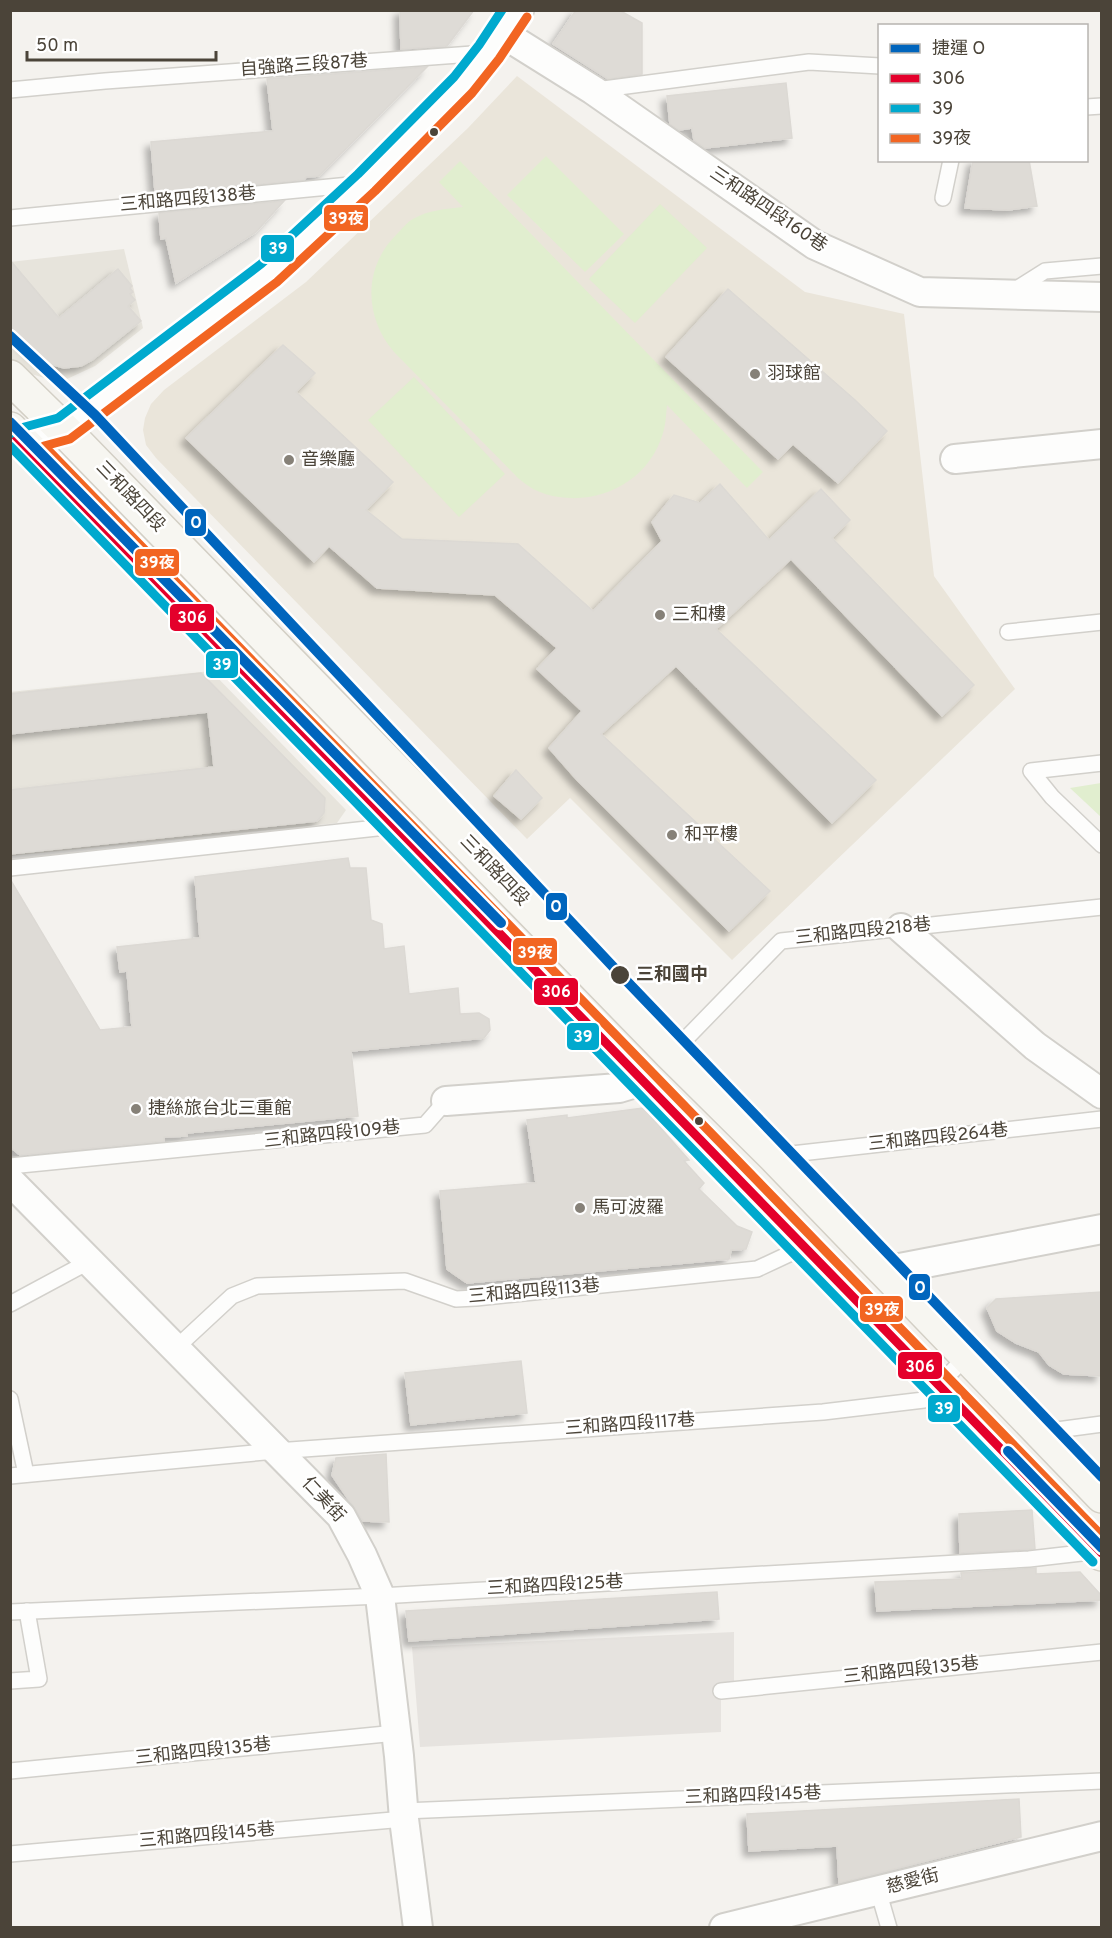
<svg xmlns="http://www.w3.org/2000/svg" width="1112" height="1938" font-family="Overpass,'Noto Sans TC',sans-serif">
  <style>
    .residential { fill: #e7e4dc }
    .education { fill: #eae5da }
    .green { fill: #e1eecf }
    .parking { fill: #e6e3df }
    .building { fill: #dedbd6; stroke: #dcd9d4; stroke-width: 1.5; filter: url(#shadow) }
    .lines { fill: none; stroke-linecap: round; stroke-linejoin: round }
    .service-casing { stroke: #d2d0cb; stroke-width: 18 }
    .minor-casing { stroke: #d2d0cb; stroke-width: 32 }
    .tertiary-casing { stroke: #d2d0cb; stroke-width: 36 }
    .secondary-casing { stroke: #d3cfc5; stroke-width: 36 }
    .service { stroke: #fdfdfc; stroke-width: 15 }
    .minor { stroke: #fdfdfc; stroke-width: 28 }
    .tertiary { stroke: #fdfdfc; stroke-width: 33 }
    .secondary { stroke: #f7f6f1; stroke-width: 33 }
    .bus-1-casing { stroke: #fff; stroke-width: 14 }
    .bus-2-casing { stroke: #fff; stroke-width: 14 }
    .bus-3-casing { stroke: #fff; stroke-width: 14 }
    .bus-1 { stroke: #e4002b; stroke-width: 9 }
    .bus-2 { stroke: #00a9ce; stroke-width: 9 }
    .bus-3 { stroke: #f26522; stroke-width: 9 }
    .metro-1-casing { stroke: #fff; stroke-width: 15 }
    .metro-1 { stroke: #0065bd; stroke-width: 10 }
    .bus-dot { fill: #4b4439; stroke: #fff; stroke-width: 2 }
    .poi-dot { fill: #868178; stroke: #fff; stroke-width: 2 }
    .labels { text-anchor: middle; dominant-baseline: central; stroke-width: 5; stroke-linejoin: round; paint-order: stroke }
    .street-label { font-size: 18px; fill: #4b4439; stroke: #fff }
    .poi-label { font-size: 18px; fill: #4b4439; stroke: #fff; text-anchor: start }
    .stop-label { font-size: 18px; font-weight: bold; fill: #4b4439; stroke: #fff; text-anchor: start }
    .line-badge { stroke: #fff; stroke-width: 2 }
    .badge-label { font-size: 16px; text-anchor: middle; font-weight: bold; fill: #fff }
  </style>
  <defs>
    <filter id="shadow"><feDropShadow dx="-5.5" dy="5.5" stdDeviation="3" flood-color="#0004"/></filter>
  </defs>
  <rect width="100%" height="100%" fill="#f4f2ee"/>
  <g class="residential">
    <path d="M 124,249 L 143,328 L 95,366 L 67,379 L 48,379 L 28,373 L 11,358 L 10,262 Z"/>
    <path d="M 211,671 L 346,810 L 337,823 L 11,856 L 10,692 Z"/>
  </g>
  <path class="education" d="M 517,76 L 805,292 L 904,314 L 934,576 L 1015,689 L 732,960 L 570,798 L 527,839 L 156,458 L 146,445 L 143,430 L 145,418 L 151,404 L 164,390 L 306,282 L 468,128 Z"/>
  <g class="green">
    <path d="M 546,156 L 624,234 L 585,272 L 507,195 Z"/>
    <path d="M 460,161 L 763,472 L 747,488 L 667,405 C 666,414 666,424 663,433 C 650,478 605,504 559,497 C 551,496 541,493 533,489 C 528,486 523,482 518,478 L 394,352 C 364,317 363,268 396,235 C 402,229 407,222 413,219 C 429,210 445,209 463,207 L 439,182 Z"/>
    <path d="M 660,204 L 707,248 L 635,323 L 589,279 Z"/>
    <path d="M 414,377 L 505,474 L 459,517 L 368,420 Z"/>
    <path d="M 1101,783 L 1102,783 L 1101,817 L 1070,788 Z"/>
  </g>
  <path class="parking" d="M 734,1632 L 734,1689 L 721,1691 L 721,1732 L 420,1747 L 412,1647 Z"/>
  <g class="building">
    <path d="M 400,10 L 474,10 L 447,46 L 401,49 Z"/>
    <path d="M 576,10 L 619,10 L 642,23 L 642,74 L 608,79 L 553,44 Z"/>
    <path d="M 427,67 L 319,176 L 306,177 L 304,180 L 158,194 L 157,191 L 155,191 L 151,142 L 273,131 L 267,79 Z"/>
    <path d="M 786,83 L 792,138 L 705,148 L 694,140 L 692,128 L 679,130 L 670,124 L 667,96 Z"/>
    <path d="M 973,160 L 1029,160 L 1037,206 L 1008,210 L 965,208 Z"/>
    <path d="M 284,201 L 256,232 L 176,283 L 166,238 L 161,239 L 159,213 Z"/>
    <path d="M 10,260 L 59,318 L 118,269 L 132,286 L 130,288 L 133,292 L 130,294 L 135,300 L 128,306 L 141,321 L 92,360 L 81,366 L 64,368 L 50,364 L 36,354 L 10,330 Z"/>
    <path d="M 728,289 L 855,400 L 887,431 L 838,483 L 793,444 L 778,459 L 666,357 Z"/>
    <path d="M 283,345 L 315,373 L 296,392 L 393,482 L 366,510 L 402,539 L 518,544 L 593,611 L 662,541 L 652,522 L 674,495 L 700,503 L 720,484 L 769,540 L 821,489 L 850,520 L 832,538 L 974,685 L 942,716 L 791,559 L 716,629 L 876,780 L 832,823 L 676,666 L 601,734 L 770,891 L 729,931 L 577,780 L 549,748 L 582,711 L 537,669 L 557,648 L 495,595 L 377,588 L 329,546 L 314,562 L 186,438 Z"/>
    <path d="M 201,673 L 325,798 L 324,813 L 317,821 L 10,854 L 10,790 L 214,767 L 208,712 L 10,734 L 10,694 Z"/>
    <path d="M 516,770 L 542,798 L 521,819 L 494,796 Z"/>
    <path d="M 348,858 L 350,868 L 366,868 L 371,920 L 382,924 L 384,949 L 404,946 L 409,994 L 458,988 L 460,1014 L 479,1013 L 489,1019 L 490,1030 L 484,1038 L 351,1051 L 358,1116 L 187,1133 L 187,1136 L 164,1137 L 164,1141 L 20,1155 L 10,1147 L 10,879 L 100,1030 L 132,1027 L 127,971 L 120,972 L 117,947 L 200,938 L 195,877 Z"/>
    <path d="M 643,1108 L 689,1160 L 684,1161 L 704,1183 L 699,1189 L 737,1226 L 752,1232 L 746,1249 L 731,1250 L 729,1259 L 467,1283 L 447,1269 L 440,1191 L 536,1183 L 527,1120 L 567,1115 L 567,1118 Z"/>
    <path d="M 1101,1292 L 1101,1376 L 1064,1374 L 1049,1365 L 1039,1352 L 1016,1343 L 997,1331 L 987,1308 L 996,1299 Z"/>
    <path d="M 521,1361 L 527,1413 L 411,1425 L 405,1373 Z"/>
    <path d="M 386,1454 L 389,1522 L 363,1521 L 332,1475 L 336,1458 Z"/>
    <path d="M 1032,1510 L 1035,1549 L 960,1553 L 959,1514 Z"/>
    <path d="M 1036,1568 L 1036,1574 L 1080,1572 L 1101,1595 L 1101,1600 L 877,1611 L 875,1582 L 962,1579 L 961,1573 Z"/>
    <path d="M 717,1592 L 719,1619 L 409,1641 L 406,1611 Z"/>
    <path d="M 1019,1799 L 1021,1837 L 839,1883 L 837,1846 L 749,1851 L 747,1814 Z"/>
  </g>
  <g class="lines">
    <g class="service-casing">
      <g id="service">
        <path d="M 10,90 L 105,81 L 486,53"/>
        <path d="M 596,90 L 809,62 L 880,66"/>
        <path d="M 1086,107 L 1102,106"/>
        <path d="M 943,198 L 951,160"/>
        <path d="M 10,218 L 360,184"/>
        <path d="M 1012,292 L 1045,271 L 1102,266"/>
        <path d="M 1008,632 L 1102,622"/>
        <path d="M 1102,763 L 1031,771 L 1052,797 L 1102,845"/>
        <path d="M 10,868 L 395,826"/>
        <path d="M 671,1054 L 781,941 L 1102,907"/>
        <path d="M 774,1156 L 1102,1119"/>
        <path d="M 10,1166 L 425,1125 L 446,1101"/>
        <path d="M 10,1304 L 90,1261"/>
        <path d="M 176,1348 L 232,1296 L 257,1286 L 405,1281 L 456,1299 L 476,1298 L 757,1269 L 804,1247"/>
        <path d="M 10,1399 L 26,1474"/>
        <path d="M 1042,1432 L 1102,1424"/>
        <path d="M 10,1476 L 276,1451 L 823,1412 L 924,1400 L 966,1357"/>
        <path d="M 10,1612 L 380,1596 L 1029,1559 L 1099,1551"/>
        <path d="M 10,1681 L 39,1679 L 27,1611"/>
        <path d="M 721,1691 L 1102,1652"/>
        <path d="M 10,1771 L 396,1733"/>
        <path d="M 404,1811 L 1102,1781"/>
        <path d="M 10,1854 L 404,1819"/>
        <path d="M 878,1890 L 889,1928"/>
      </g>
    </g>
    <g class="minor-casing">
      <g id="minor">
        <path d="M 502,33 L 593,90 L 815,245 L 920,292 L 1102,297"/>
        <path d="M 955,459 L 1102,444"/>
        <path d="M 901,928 L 1035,1046 L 1102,1094"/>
        <path d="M 446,1101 L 619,1088 L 642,1081"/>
        <path d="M 10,1181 L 341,1516 L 362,1555 L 380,1596 L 399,1756 L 404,1819 L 418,1928"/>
        <path d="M 884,1271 L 1102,1229"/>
        <path d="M 724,1928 L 1102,1836"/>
      </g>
    </g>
    <g class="tertiary-casing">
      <path id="tertiary" d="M 21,440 L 63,429 L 269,273 L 366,183 L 463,85 L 489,52 L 517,10"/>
    </g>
    <g class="secondary-casing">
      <g id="secondary">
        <path d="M 10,377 L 63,429 L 671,1054 L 774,1156 L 1102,1496"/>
        <path d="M 10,429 L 1102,1554"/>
      </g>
    </g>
    <use href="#service" class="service"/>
    <use href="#minor" class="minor"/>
    <use href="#tertiary" class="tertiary"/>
    <use href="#secondary" class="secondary"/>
    <g class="bus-1-casing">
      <path id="bus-1" d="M 10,430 L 1102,1553"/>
    </g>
    <g class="bus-2-casing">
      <g id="bus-2">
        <path d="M 10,434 L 17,429 L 58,418 L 261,264 L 358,174 L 454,77 L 479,45 L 502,10"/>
        <path d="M 10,446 L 1093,1562"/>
      </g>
    </g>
    <g class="bus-3-casing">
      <path id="bus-3" d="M 527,17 L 499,59 L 472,93 L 375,191 L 277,282 L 70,439 L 44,446 L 1102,1536"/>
    </g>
    <use href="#bus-1" class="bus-1"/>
    <use href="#bus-2" class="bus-2"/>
    <use href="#bus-3" class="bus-3"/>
    <g class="metro-1-casing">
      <g id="metro-1">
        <path d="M 10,336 L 95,415 L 618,972 L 1102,1477"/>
        <path d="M 10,422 L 501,923"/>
        <path d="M 1008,1451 L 1102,1548"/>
      </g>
    </g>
    <use href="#metro-1" class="metro-1"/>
  </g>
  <g class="bus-dot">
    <circle cx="434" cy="132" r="5"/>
    <circle cx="620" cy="975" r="10"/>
    <circle cx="699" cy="1121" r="5"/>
  </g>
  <g class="poi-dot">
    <circle cx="755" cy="374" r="6"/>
    <circle cx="289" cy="460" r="6"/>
    <circle cx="660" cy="615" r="6"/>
    <circle cx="672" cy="835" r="6"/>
    <circle cx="136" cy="1109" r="6"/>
    <circle cx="580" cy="1208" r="6"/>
  </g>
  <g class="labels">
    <g class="street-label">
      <text transform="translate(304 66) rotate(-4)">自強路三段87巷</text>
      <text transform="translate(188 200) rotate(-5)">三和路四段138巷</text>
      <text transform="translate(768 210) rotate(34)">三和路四段160巷</text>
      <text transform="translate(130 497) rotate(46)">三和路四段</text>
      <text transform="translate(494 871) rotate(46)">三和路四段</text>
      <text transform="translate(863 932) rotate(-6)">三和路四段218巷</text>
      <text transform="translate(332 1135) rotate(-6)">三和路四段109巷</text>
      <text transform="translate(938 1138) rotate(-6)">三和路四段264巷</text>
      <text transform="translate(534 1292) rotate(-5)">三和路四段113巷</text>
      <text transform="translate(630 1425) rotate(-4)">三和路四段117巷</text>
      <text transform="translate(323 1500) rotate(47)">仁美街</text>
      <text transform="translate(555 1586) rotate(-3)">三和路四段125巷</text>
      <text transform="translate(911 1671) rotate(-6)">三和路四段135巷</text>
      <text transform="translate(203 1752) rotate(-6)">三和路四段135巷</text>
      <text transform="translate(753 1796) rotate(-2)">三和路四段145巷</text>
      <text transform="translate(207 1836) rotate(-5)">三和路四段145巷</text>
      <text transform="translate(913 1882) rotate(-14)">慈愛街</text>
    </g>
    <g class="poi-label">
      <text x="767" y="374">羽球館</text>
      <text x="301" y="460">音樂廳</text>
      <text x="672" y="615">三和樓</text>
      <text x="684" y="835">和平樓</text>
      <text x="148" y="1109">捷絲旅台北三重館</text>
      <text x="592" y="1208">馬可波羅</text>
    </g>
    <g class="stop-label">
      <text x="636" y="975">三和國中</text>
    </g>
  </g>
  <g class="line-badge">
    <rect x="323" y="204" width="46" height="28" rx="6" fill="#f26522"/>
    <rect x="260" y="234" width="35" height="29" rx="6" fill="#00a9ce"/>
    <rect x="184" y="508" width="23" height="29" rx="6" fill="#0065bd"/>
    <rect x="134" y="548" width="46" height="29" rx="6" fill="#f26522"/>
    <rect x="169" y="603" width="46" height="29" rx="6" fill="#e4002b"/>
    <rect x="205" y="650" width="34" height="29" rx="6" fill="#00a9ce"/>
    <rect x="545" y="892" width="23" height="29" rx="6" fill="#0065bd"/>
    <rect x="512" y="937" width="46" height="29" rx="6" fill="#f26522"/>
    <rect x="533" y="977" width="46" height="29" rx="6" fill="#e4002b"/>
    <rect x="566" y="1022" width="34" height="29" rx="6" fill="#00a9ce"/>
    <rect x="908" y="1273" width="23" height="28" rx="6" fill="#0065bd"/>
    <rect x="859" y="1295" width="45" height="28" rx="6" fill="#f26522"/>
    <rect x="897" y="1351" width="46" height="29" rx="6" fill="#e4002b"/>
    <rect x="927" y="1394" width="34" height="29" rx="6" fill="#00a9ce"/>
  </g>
  <g class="badge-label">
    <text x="346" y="224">39夜</text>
    <text x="278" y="254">39</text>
    <text x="196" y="528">O</text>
    <text x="157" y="568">39夜</text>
    <text x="192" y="623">306</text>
    <text x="222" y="670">39</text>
    <text x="556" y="912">O</text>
    <text x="535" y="958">39夜</text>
    <text x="556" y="997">306</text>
    <text x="583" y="1042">39</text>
    <text x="920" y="1293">O</text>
    <text x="882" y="1315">39夜</text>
    <text x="920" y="1372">306</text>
    <text x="944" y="1414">39</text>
  </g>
  <rect width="1112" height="1938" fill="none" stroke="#4b4439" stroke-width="24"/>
  <rect x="878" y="24" width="210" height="138" fill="#ffffff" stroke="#b7b4b0" stroke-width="1.5"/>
  <rect x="890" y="44" width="30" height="9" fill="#0065bd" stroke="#b7b4b0" stroke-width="1.5"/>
  <text x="932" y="54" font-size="18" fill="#4b4439">捷運 O</text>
  <rect x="890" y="74" width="30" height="9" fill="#e4002b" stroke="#b7b4b0" stroke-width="1.5"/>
  <text x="932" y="84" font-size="18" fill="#4b4439">306</text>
  <rect x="890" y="104" width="30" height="9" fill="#00a9ce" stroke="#b7b4b0" stroke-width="1.5"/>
  <text x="932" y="114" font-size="18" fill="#4b4439">39</text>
  <rect x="890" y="134" width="30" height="9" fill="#f26522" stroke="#b7b4b0" stroke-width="1.5"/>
  <text x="932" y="144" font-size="18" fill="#4b4439">39夜</text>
  <path d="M27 51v9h189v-9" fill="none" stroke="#4b4439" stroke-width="3"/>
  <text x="36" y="51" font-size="18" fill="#4b4439" stroke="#ffffff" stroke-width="4.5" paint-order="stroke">50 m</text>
</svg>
